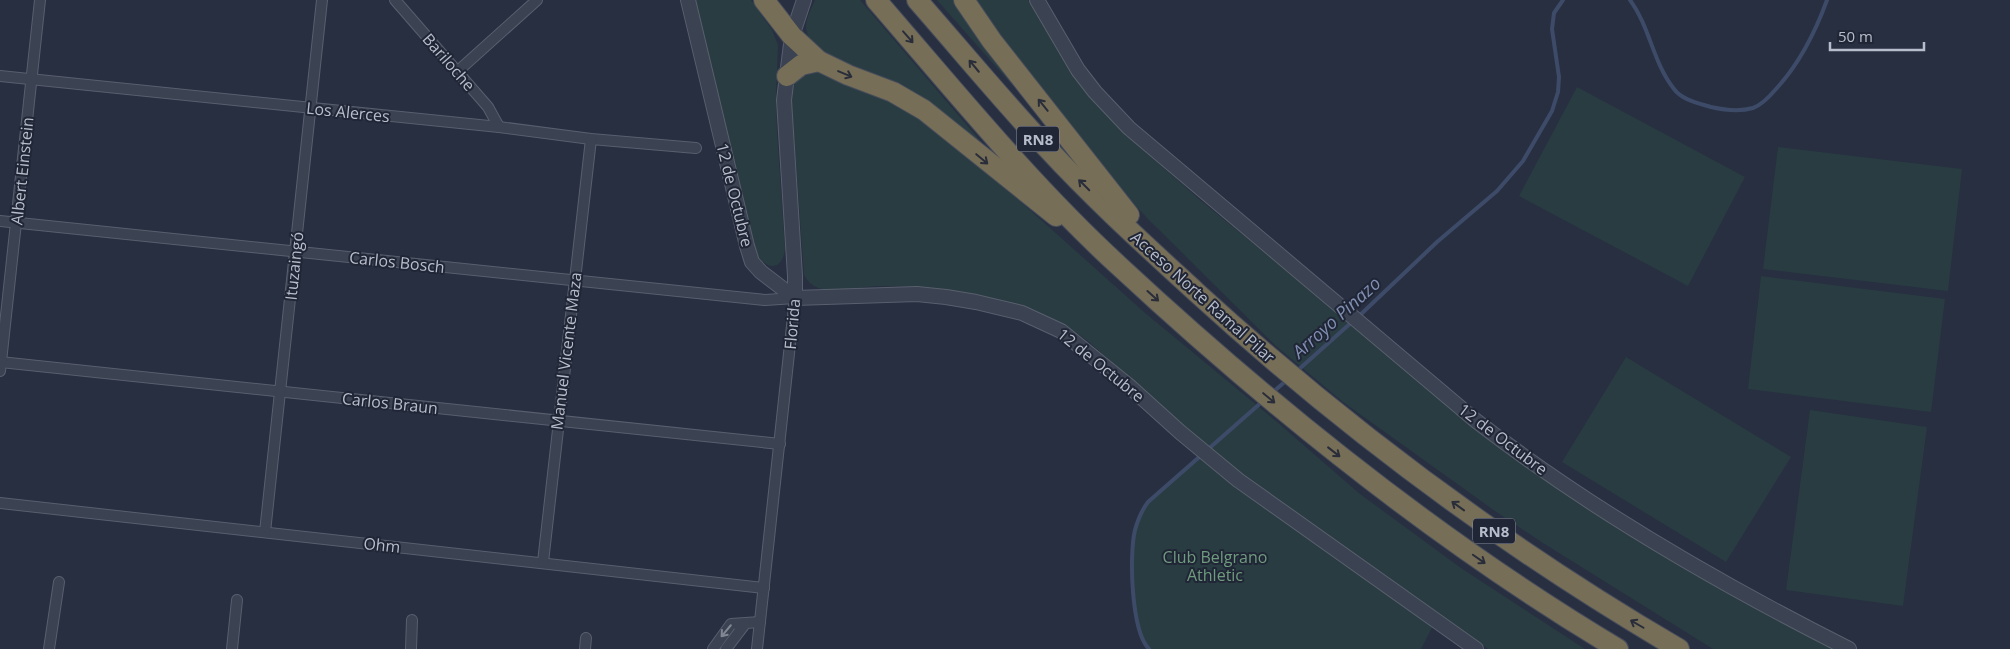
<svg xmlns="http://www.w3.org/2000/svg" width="2010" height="649" font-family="'Open Sans',sans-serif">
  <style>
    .green { fill: #293c42 }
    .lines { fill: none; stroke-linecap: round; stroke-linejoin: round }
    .stream { stroke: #3d4b69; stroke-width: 4 }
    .minor-casing { stroke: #595f6e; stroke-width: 12 }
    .tertiary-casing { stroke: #595f6e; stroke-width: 16 }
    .motorway-casing { stroke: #464c5b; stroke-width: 22 }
    .minor { stroke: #3b4251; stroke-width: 10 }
    .tertiary { stroke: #3b4251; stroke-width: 14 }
    .motorway { stroke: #776e58; stroke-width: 20 }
    .oneway { stroke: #292d39 }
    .oneway2 { stroke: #808694 }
    .labels { text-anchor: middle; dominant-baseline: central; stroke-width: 4; stroke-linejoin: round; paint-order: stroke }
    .shield { fill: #202636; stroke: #8a909e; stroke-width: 1 }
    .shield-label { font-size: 15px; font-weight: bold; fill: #b8bdcb }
    .street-label { font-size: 16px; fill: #b8bdcb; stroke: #202636 }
    .park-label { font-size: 16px; fill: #6f9b7e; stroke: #202636 }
    .water-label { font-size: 18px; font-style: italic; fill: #808fb2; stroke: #202636 }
  </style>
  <rect width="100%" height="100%" fill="#272f41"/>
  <g class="green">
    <path d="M 694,0 L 751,0 L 772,30 L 778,45 L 776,96 L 777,132 L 785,249 C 782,272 766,270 756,253 Z"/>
    <path d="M 815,0 L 860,0 L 1006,171 L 822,53 C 801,32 803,26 815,0 Z"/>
    <path d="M 937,0 L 957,0 L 1014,82 L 1013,86 Z"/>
    <path d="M 972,0 L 1028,0 L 1072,71 L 1116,125 L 1141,148 L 1199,199 L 1506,451 L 1583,506 L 1624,531 L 1712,582 L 1837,649 L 1713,649 L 1543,543 L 1495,511 L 1343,402 L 1276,346 L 1147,218 L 1106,174 Z"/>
    <path d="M 819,69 L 899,105 L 924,122 L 1021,202 L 1144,312 L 1277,422 L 1360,494 L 1461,568 L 1585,649 L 1488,649 L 1240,474 L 1089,342 C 1030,297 952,286 879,286 C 856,286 817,301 804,275 L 792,106 C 792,92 793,83 802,72 Z"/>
    <path d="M 1577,87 L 1745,177 L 1688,286 L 1519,196 Z"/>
    <path d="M 1778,147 L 1962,169 L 1948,291 L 1763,269 Z"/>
    <path d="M 1761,276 L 1945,299 L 1931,412 L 1748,389 Z"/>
    <path d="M 1626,357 L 1791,457 L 1726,562 L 1562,462 Z"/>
    <path d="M 1810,410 L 1927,427 L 1903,606 L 1786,590 Z"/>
    <path d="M 1205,453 L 1436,620 L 1421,649 L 1149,649 C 1131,631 1129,554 1135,530 C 1138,519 1142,510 1148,502 Z"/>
  </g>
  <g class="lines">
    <g class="stream">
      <path d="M 1630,0 C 1650,27 1653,63 1674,89 C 1682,100 1698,103 1711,107 C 1724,110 1739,112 1753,108 C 1762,105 1770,96 1776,89 C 1800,63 1815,33 1827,0"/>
      <path d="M 1358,317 L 1437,242 L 1497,191 L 1523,161 L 1552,111 L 1558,92 L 1559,77 L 1552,29 L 1554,13 L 1563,0"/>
      <path d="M 1297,371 L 1353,321"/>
      <path d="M 1272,393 L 1288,379"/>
      <path d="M 1149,649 C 1131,631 1129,554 1135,530 C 1138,519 1142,510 1148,502 L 1263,401"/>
    </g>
    <g class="minor-casing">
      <g id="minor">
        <path d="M 395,0 L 488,107 L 499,127"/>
        <path d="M 458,71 L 537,0"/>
        <path d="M 0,76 L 499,127 L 591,139 L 696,148"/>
        <path d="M 0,221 L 765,300 L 795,298 L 757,649"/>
        <path d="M 0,362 L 780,444"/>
        <path d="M 0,371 L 40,0"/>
        <path d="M 0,503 L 764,588"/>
        <path d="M 265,532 L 322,0"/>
        <path d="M 543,562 L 591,139"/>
        <path d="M 49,649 L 59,582"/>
        <path d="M 232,649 L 237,600"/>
        <path d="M 411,649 L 412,620"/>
        <path d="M 585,649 L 586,638"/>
        <path d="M 713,649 L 731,624 L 760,622"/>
        <path d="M 726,649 L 745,624"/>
      </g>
    </g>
    <g class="tertiary-casing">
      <g id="tertiary">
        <path d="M 688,0 L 747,246 L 752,262 L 761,272 L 795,298 L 917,294 L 946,297 L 976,302 L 1022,313 L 1061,331 L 1129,386 L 1180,432 L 1238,480 L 1476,649"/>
        <path d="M 1037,0 L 1078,70 L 1095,92 L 1129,128 L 1475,420 C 1587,507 1722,585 1849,649"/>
        <path d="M 795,298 L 795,276 L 784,100 L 792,36 L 804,0"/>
      </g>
    </g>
    <g class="motorway-casing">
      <g id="motorway">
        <path d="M 764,0 L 792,36 L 819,61 L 848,75 L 893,92 L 924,110 L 1056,216"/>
        <path d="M 876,0 C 954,90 1030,184 1118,265 C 1272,408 1437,541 1618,649"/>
        <path d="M 917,0 C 960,49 1002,100 1047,148 C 1094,199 1146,246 1196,292 C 1347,430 1503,546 1679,649"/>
        <path d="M 964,0 L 992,41 L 1129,215"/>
        <path d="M 787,76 L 801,65 L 819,61"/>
      </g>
    </g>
    <use href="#minor" class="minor"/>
    <use href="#tertiary" class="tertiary"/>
    <use href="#motorway" class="motorway"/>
  </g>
  <defs><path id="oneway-shaft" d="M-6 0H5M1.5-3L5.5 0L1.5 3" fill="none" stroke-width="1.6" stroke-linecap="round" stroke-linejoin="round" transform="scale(1.25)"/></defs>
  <g class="oneway">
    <use href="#oneway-shaft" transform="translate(908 37) rotate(49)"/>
    <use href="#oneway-shaft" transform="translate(974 66) rotate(-130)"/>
    <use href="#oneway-shaft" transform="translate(845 74) rotate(23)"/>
    <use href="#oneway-shaft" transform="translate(1043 105) rotate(-129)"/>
    <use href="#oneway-shaft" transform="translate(982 159) rotate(40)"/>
    <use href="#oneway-shaft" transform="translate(1084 185) rotate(-135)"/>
    <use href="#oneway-shaft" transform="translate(1153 296) rotate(42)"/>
    <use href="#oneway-shaft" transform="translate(1269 398) rotate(40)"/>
    <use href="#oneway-shaft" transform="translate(1334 452) rotate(38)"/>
    <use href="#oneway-shaft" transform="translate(1458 506) rotate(-144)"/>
    <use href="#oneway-shaft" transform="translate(1479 559) rotate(35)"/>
    <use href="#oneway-shaft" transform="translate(1637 624) rotate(-150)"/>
  </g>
  <use class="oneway2" href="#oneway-shaft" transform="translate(726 631) rotate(130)"/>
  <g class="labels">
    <g class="shield">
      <rect x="1017" y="126.5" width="42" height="25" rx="4"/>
      <rect x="1473" y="518.5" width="42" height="25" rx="4"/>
    </g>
    <g class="shield-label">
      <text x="1038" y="139">RN8</text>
      <text x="1494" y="531">RN8</text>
    </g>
    <g class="street-label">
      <text transform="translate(449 62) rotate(49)">Bariloche</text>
      <text transform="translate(348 112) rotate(6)">Los Alerces</text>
      <text transform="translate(22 171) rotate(-84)">Albert Einstein</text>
      <text transform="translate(735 195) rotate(76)">12 de Octubre</text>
      <text transform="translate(397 262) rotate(6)">Carlos Bosch</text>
      <text transform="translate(294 266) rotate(-84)">Ituzaingó</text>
      <text transform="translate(1203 297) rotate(42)">Acceso Norte Ramal Pilar</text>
      <text transform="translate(792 324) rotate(-85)">Florida</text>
      <text transform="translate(566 351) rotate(-83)">Manuel Vicente Maza</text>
      <text transform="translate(1101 365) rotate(39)">12 de Octubre</text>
      <text transform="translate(390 403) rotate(6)">Carlos Braun</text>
      <text transform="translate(1503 439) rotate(37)">12 de Octubre</text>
      <text transform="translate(382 545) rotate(6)">Ohm</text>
    </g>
    <g class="park-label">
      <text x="1215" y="557">Club Belgrano<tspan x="1215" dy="18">Athletic</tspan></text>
    </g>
    <g class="water-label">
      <text transform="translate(1336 317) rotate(-42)">Arroyo Pinazo</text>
    </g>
  </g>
  <path d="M1830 42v8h94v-8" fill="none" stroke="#b8bdcb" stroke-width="2.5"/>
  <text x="1838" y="42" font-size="15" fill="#b8bdcb" stroke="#202636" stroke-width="4" paint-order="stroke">50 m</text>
</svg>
